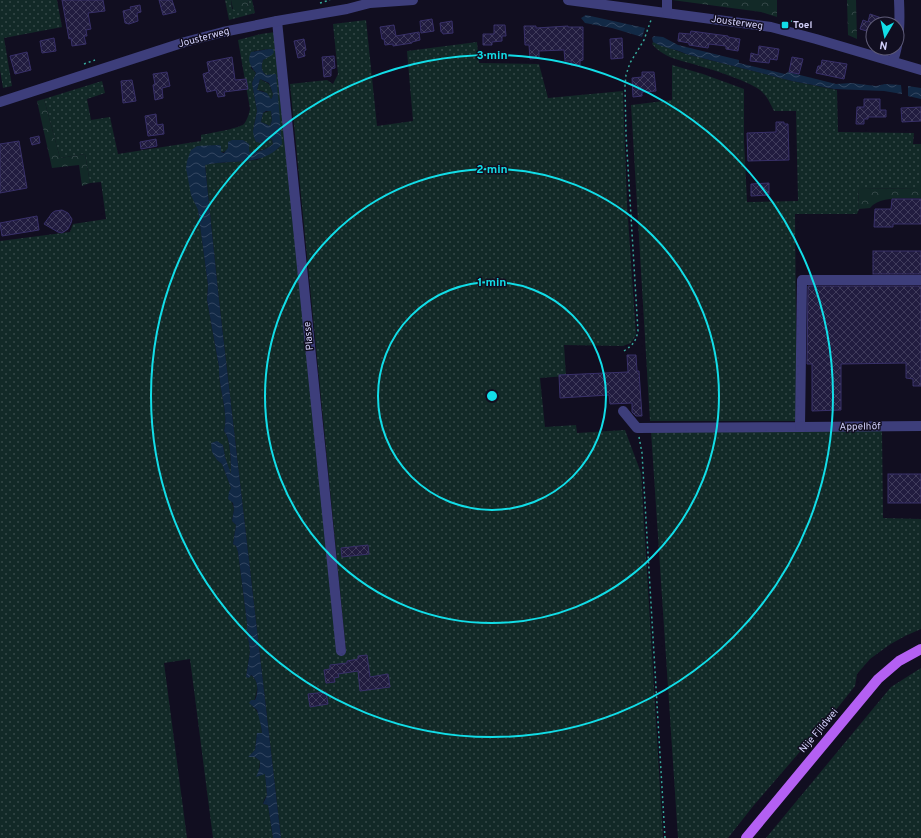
<svg xmlns="http://www.w3.org/2000/svg" width="921" height="838" font-family="Overpass,sans-serif">
  <style>
    .grass { fill: url(#grass-dots) }
    .forest { fill: url(#forest-crowns) }
    .water { fill: url(#water-waves); fill-rule: evenodd }
    .building { fill: url(#building-cross-hatch); stroke: #383069 }
    .lines { fill: none; stroke-linecap: round; stroke-linejoin: round }
    .path { stroke: #37a99c; stroke-width: 1.5; stroke-dasharray: 2 3; stroke-linecap: butt }
    .minor { stroke: #3d3e7b; stroke-width: 10 }
    .major { stroke: #b460f3; stroke-width: 10 }
    .ring { fill: none; stroke: #12dde7; stroke-width: 2 }
    .poi-dot { fill: #12dde7; stroke: #110e20; stroke-width: 1.5 }
    .labels { text-anchor: middle; dominant-baseline: central; stroke-width: 3; stroke-linejoin: round; paint-order: stroke }
    .street-label { font-size: 10px; fill: #d3d1fb; stroke: #110e20 }
    .poi-label { font-size: 10px; font-weight: bold; fill: #d3d1fb; stroke: #110e20; text-anchor: start }
    .centre { fill: #12dde7; stroke: #110e20; stroke-width: 2 }
    .ring-label { font-size: 12px; text-anchor: middle; font-weight: bold; fill: #12dde7; stroke: #110e20; stroke-width: 3; stroke-linejoin: round; paint-order: stroke }
  </style>
  <defs>
    <pattern id="grass-dots" width="8" height="8" patternUnits="userSpaceOnUse"><rect width="8" height="8" fill="#122927"/><path d="M2 2h.1M6 6h.1" fill="none" stroke="#344747" stroke-width="1.8" stroke-linecap="round"/></pattern>
    <pattern id="forest-crowns" width="20" height="18" patternUnits="userSpaceOnUse"><rect width="20" height="18" fill="#122927"/><path d="M2 6a3 3 0 1 1 6 0M12 15a3 3 0 1 1 6 0" fill="none" stroke="#344747"/></pattern>
    <pattern id="water-waves" width="16" height="10" patternUnits="userSpaceOnUse"><rect width="16" height="10" fill="#122945"/><path d="M0 5q4-4 8 0t8 0" fill="none" stroke="#344761"/></pattern>
    <pattern id="building-cross-hatch" width="8" height="8" patternUnits="userSpaceOnUse"><rect width="8" height="8" fill="#211c3f"/><path d="M0 0l8 8M0 8l8-8" fill="none" stroke="#403c5c"/></pattern>
  </defs>
  <rect width="100%" height="100%" fill="#110e20"/>
  <g class="grass">
    <path d="M 0,0 L 57,0 L 62,27 L 4,38 L 12,86 L 3,88 L 0,70 Z"/>
    <path d="M 225,0 L 231,0 L 232,9 L 249,6 L 248,0 L 252,0 L 255,13 L 229,20 Z"/>
    <path d="M 366,20 L 377,126 L 413,121 L 407,51 L 477,42 L 479,63 L 539,64 L 548,98 L 623,91 L 627,204 L 636,335 L 631,343 L 623,346 L 564,345 L 566,376 L 540,378 L 545,427 L 576,425 L 577,433 L 625,430 L 641,473 L 663,838 L 281,838 L 219,300 L 205,164 L 257,160 L 279,148 L 271,75 L 266,75 C 261,71 261,67 263,60 L 266,58 L 269,49 L 254,51 L 251,68 L 256,73 L 252,83 L 257,111 L 253,131 L 262,143 L 272,139 L 273,144 C 266,150 257,152 249,152 L 243,140 L 232,140 C 230,145 228,153 221,152 L 219,145 L 208,146 L 191,194 L 198,209 L 208,285 L 207,300 L 219,367 C 218,387 229,412 224,431 C 231,440 231,463 231,475 L 225,457 L 223,445 L 217,460 L 222,464 L 231,488 L 229,492 L 234,509 L 232,521 L 236,525 L 233,544 L 236,546 L 238,552 L 247,623 L 247,635 L 249,643 L 250,652 L 246,677 L 250,675 C 262,681 256,697 252,706 C 260,711 261,724 262,734 L 257,733 L 255,750 L 249,757 L 255,757 L 260,761 L 259,773 L 265,773 L 267,795 L 264,800 L 263,804 L 268,805 L 273,838 L 213,838 L 190,659 L 164,663 L 187,838 L 0,838 L 0,241 L 70,232 L 73,224 L 106,219 L 101,182 L 90,183 L 85,154 L 60,158 L 44,99 L 102,81 L 105,93 L 87,99 L 91,120 L 110,117 L 118,154 L 201,141 L 201,135 C 209,133 238,129 244,124 C 247,120 249,114 250,109 L 238,40 L 261,34 L 275,32 L 338,652 L 346,651 L 290,84 L 327,80 L 333,84 L 338,74 L 333,24 Z"/>
    <path d="M 653,42 L 686,54 L 792,81 L 837,90 L 838,132 L 914,133 L 913,144 L 921,144 L 921,189 L 858,188 L 859,209 L 857,214 L 795,214 L 797,421 L 650,421 L 631,105 L 672,100 L 672,65 L 703,74 L 744,89 L 744,141 L 747,202 L 798,201 L 796,111 L 774,111 C 770,103 767,96 760,90 C 746,80 711,69 693,64 C 678,60 663,57 652,44 Z"/>
    <path d="M 260,79 L 269,84 L 273,94 L 272,98 L 271,99 L 263,91 L 257,90 Z"/>
    <path d="M 269,111 L 271,111 L 272,120 L 270,126 L 261,122 L 263,113 Z"/>
    <path d="M 651,431 L 882,431 L 883,518 L 921,519 L 921,629 L 905,636 L 889,645 L 870,659 L 857,674 L 855,686 L 835,711 L 754,805 L 728,838 L 678,838 Z"/>
    <path d="M 921,668 L 921,838 L 766,838 L 891,687 Z"/>
  </g>
  <g class="forest">
    <path d="M 231,0 L 248,0 L 249,6 L 234,10 L 233,9 Z"/>
    <path d="M 672,0 L 777,0 L 777,17 L 761,12 Z"/>
    <path d="M 847,0 L 856,0 L 857,39 L 848,35 Z"/>
    <path d="M 44,99 L 60,158 L 85,154 L 90,183 L 82,186 L 79,165 L 52,168 L 37,101 Z"/>
    <path d="M 858,188 L 921,189 L 921,198 C 906,199 880,195 870,208 L 859,209 Z"/>
  </g>
  <g class="water">
    <path d="M 586,15 L 645,28 L 642,37 L 612,28 L 585,23 L 581,18 Z"/>
    <path d="M 654,36 L 663,37 L 678,45 L 739,60 L 739,63 L 785,74 L 788,72 L 836,84 L 851,83 L 876,86 L 885,84 L 901,85 L 902,94 L 884,91 L 834,89 L 792,81 L 686,54 C 676,49 663,48 653,42 L 652,38 Z"/>
    <path d="M 269,49 L 273,49 L 274,52 L 272,55 L 263,60 C 261,67 261,71 266,75 L 276,74 L 282,144 C 264,167 231,159 205,165 L 219,300 L 281,838 L 273,838 L 268,805 L 263,804 L 267,795 L 265,774 L 256,777 L 260,767 L 260,761 L 255,757 L 248,757 L 255,750 L 257,733 L 262,733 L 261,726 L 257,710 L 249,703 L 251,700 L 255,700 C 259,692 258,679 251,675 L 249,678 L 246,677 L 250,652 L 249,643 L 247,635 L 247,623 L 238,552 L 236,546 L 233,544 L 236,525 L 232,521 L 234,509 L 233,503 L 228,499 L 229,492 L 231,488 L 222,464 L 217,460 L 212,452 L 211,443 L 217,441 L 223,445 L 225,457 L 231,474 C 231,463 231,439 224,431 C 229,412 218,387 219,367 L 207,300 L 208,285 L 198,210 L 191,195 L 186,168 L 187,161 L 191,150 L 197,146 L 219,145 L 221,146 L 221,152 L 224,153 L 228,148 L 228,142 L 232,140 L 243,140 L 249,144 L 249,152 C 257,153 266,150 273,144 L 272,139 L 262,143 L 256,142 L 254,137 L 253,131 L 257,111 L 252,83 L 256,73 C 250,65 247,61 251,52 ZM 260,79 L 269,83 L 273,94 L 272,98 L 271,99 L 267,93 L 257,90 ZM 266,111 L 271,111 L 272,120 L 270,126 L 261,122 L 263,113 Z"/>
    <path d="M 908,86 L 921,88 L 921,99 L 908,96 Z"/>
  </g>
  <g class="building">
    <path d="M 62,0 L 103,0 L 105,11 L 88,13 L 91,29 L 86,30 L 87,36 L 84,36 L 86,44 L 72,46 L 71,38 L 69,39 Z"/>
    <path d="M 159,0 L 172,0 L 176,12 L 163,15 Z"/>
    <path d="M 140,5 L 141,12 L 137,13 L 138,21 L 129,24 L 125,23 L 123,11 L 131,9 L 130,7 Z"/>
    <path d="M 870,14 L 893,22 L 893,24 L 872,24 L 870,32 L 860,29 L 863,20 L 868,22 Z"/>
    <path d="M 432,19 L 434,31 L 421,33 L 420,21 Z"/>
    <path d="M 452,21 L 453,33 L 443,34 L 442,32 L 441,32 L 440,23 Z"/>
    <path d="M 394,25 L 396,36 L 419,32 L 420,40 L 412,42 L 412,43 L 393,46 L 393,44 L 385,45 L 384,39 L 382,39 L 380,27 Z"/>
    <path d="M 494,25 L 505,25 L 506,36 L 502,36 L 502,41 L 492,42 L 492,45 L 483,45 L 483,34 L 494,34 Z"/>
    <path d="M 524,26 L 536,26 L 536,28 L 568,26 L 568,27 L 583,27 L 583,60 L 580,61 L 580,65 L 571,65 L 571,61 L 565,61 L 564,50 L 539,51 L 539,58 L 530,59 L 529,45 L 525,45 Z"/>
    <path d="M 691,31 L 728,36 L 728,37 L 740,39 L 738,51 L 726,49 L 726,46 L 709,44 L 708,48 L 689,45 L 689,43 L 678,41 L 679,33 L 690,34 Z"/>
    <path d="M 54,38 L 56,51 L 42,53 L 40,41 Z"/>
    <path d="M 622,38 L 623,58 L 611,59 L 610,39 Z"/>
    <path d="M 304,39 L 306,50 L 304,51 L 305,56 L 298,58 L 294,41 Z"/>
    <path d="M 759,46 L 779,49 L 777,60 L 770,59 L 769,63 L 750,61 L 751,53 L 758,55 Z"/>
    <path d="M 27,52 L 31,70 L 15,74 L 10,56 Z"/>
    <path d="M 334,56 L 335,68 L 331,69 L 331,76 L 324,77 L 322,57 Z"/>
    <path d="M 232,57 L 235,80 L 246,79 L 248,89 L 224,92 L 225,96 L 218,97 L 216,90 L 207,92 L 203,74 L 209,72 L 207,62 Z"/>
    <path d="M 792,57 L 803,59 L 799,74 L 789,72 Z"/>
    <path d="M 822,60 L 847,64 L 844,79 L 816,73 L 818,66 L 821,66 Z"/>
    <path d="M 167,72 L 170,86 L 162,88 L 163,98 L 155,100 L 153,85 L 155,84 L 153,74 Z"/>
    <path d="M 642,72 L 654,72 L 656,91 L 642,92 L 642,96 L 633,97 L 632,78 L 642,77 Z"/>
    <path d="M 132,80 L 136,101 L 123,103 L 121,81 Z"/>
    <path d="M 864,99 L 880,99 L 880,110 L 886,110 L 886,117 L 868,117 L 868,119 L 864,119 L 864,124 L 856,124 L 857,107 L 864,107 Z"/>
    <path d="M 921,107 L 921,121 L 902,122 L 901,108 Z"/>
    <path d="M 156,114 L 157,125 L 163,124 L 164,134 L 148,136 L 145,116 Z"/>
    <path d="M 776,122 L 784,122 L 784,124 L 788,124 L 789,160 L 748,161 L 747,133 L 776,132 Z"/>
    <path d="M 39,136 L 40,143 L 32,145 L 30,138 Z"/>
    <path d="M 156,139 L 157,146 L 141,149 L 140,142 Z"/>
    <path d="M 19,141 L 27,188 L 0,193 L 0,144 Z"/>
    <path d="M 769,183 L 769,195 L 751,196 L 751,184 Z"/>
    <path d="M 892,199 L 921,199 L 921,224 L 893,224 L 893,227 L 874,227 L 875,209 L 891,209 Z"/>
    <path d="M 62,210 L 68,213 L 72,219 L 71,223 L 68,229 L 62,233 L 58,232 L 44,224 L 52,213 L 55,211 Z"/>
    <path d="M 37,216 L 39,230 L 2,236 L 0,223 Z"/>
    <rect x="873" y="251" width="48" height="23"/>
    <path d="M 808,286 L 921,286 L 921,386 L 913,386 L 913,379 L 906,378 L 906,363 L 841,364 L 841,410 L 812,411 L 812,364 L 807,364 Z"/>
    <path d="M 627,355 L 636,355 L 637,371 L 639,371 L 642,416 L 636,416 L 632,412 L 632,403 L 610,404 L 609,395 L 560,398 L 559,375 L 628,372 Z"/>
    <rect x="888" y="474" width="33" height="29"/>
    <path d="M 368,545 L 369,554 L 342,557 L 341,548 Z"/>
    <path d="M 367,655 L 370,677 L 388,674 L 390,687 L 360,691 L 358,671 L 338,674 L 339,677 L 334,678 L 335,682 L 326,683 L 324,670 L 330,669 L 330,665 L 347,663 L 347,661 L 358,659 L 358,656 Z"/>
    <path d="M 326,692 L 328,704 L 310,707 L 308,694 Z"/>
  </g>
  <g class="lines">
    <g class="path">
      <path d="M 320,3 L 330,0"/>
      <path d="M 791,21 L 811,27"/>
      <path d="M 84,64 L 95,60"/>
      <path d="M 624,351 C 633,345 636,341 638,331 L 626,134 L 625,86 L 626,75 L 630,63 L 644,40 L 651,20"/>
      <path d="M 639,437 L 642,453 L 665,838"/>
    </g>
    <g class="minor">
      <path d="M 568,0 L 771,27 L 816,39 L 921,70"/>
      <path d="M 667,0 L 667,12"/>
      <path d="M 277,21 L 341,651"/>
      <path d="M 893,61 C 900,41 900,21 899,0"/>
      <path d="M 0,102 L 185,42 L 223,32 L 277,21 L 347,9 L 370,3 L 413,0"/>
      <path d="M 623,411 L 637,428 L 800,427 L 802,280 L 921,280"/>
      <path d="M 800,427 L 921,426"/>
    </g>
    <path class="major" d="M 746,838 L 878,679 L 899,661 L 921,649"/>
  </g>
  <g class="ring">
    <circle cx="492" cy="396" r="114"/>
    <circle cx="492" cy="396" r="227"/>
    <circle cx="492" cy="396" r="341"/>
  </g>
  <rect class="poi-dot" x="781" y="21" width="8" height="8" rx="2"/>
  <g class="labels">
    <g class="street-label">
      <text transform="translate(737 23) rotate(8)">Jousterweg</text>
      <text transform="translate(204 38) rotate(-15)">Jousterweg</text>
      <text transform="translate(309 336) rotate(-96)">Plasse</text>
      <text transform="translate(860 427) rotate(-1)">Appelhôf</text>
      <text transform="translate(819 731) rotate(-50)">Nije Fjildwei</text>
    </g>
    <g class="poi-label">
      <text x="793" y="25">Toel</text>
    </g>
  </g>
  <circle cx="492" cy="396" r="6" class="centre"/>
  <g class="ring-label">
    <text x="492" y="59">3 min</text>
    <text x="492" y="173">2 min</text>
    <text x="492" y="286">1 min</text>
  </g>
  <g transform="translate(885 36) rotate(189)"><circle r="19" fill="#110e20" stroke="#5f5c78"/>
  <path d="M0-3L7 15L0 10L-7 15Z" fill="#12dde7"/>
  <text y="-6" font-size="11" font-weight="bold" text-anchor="middle" fill="#d3d1fb">N</text>
  </g>
</svg>
